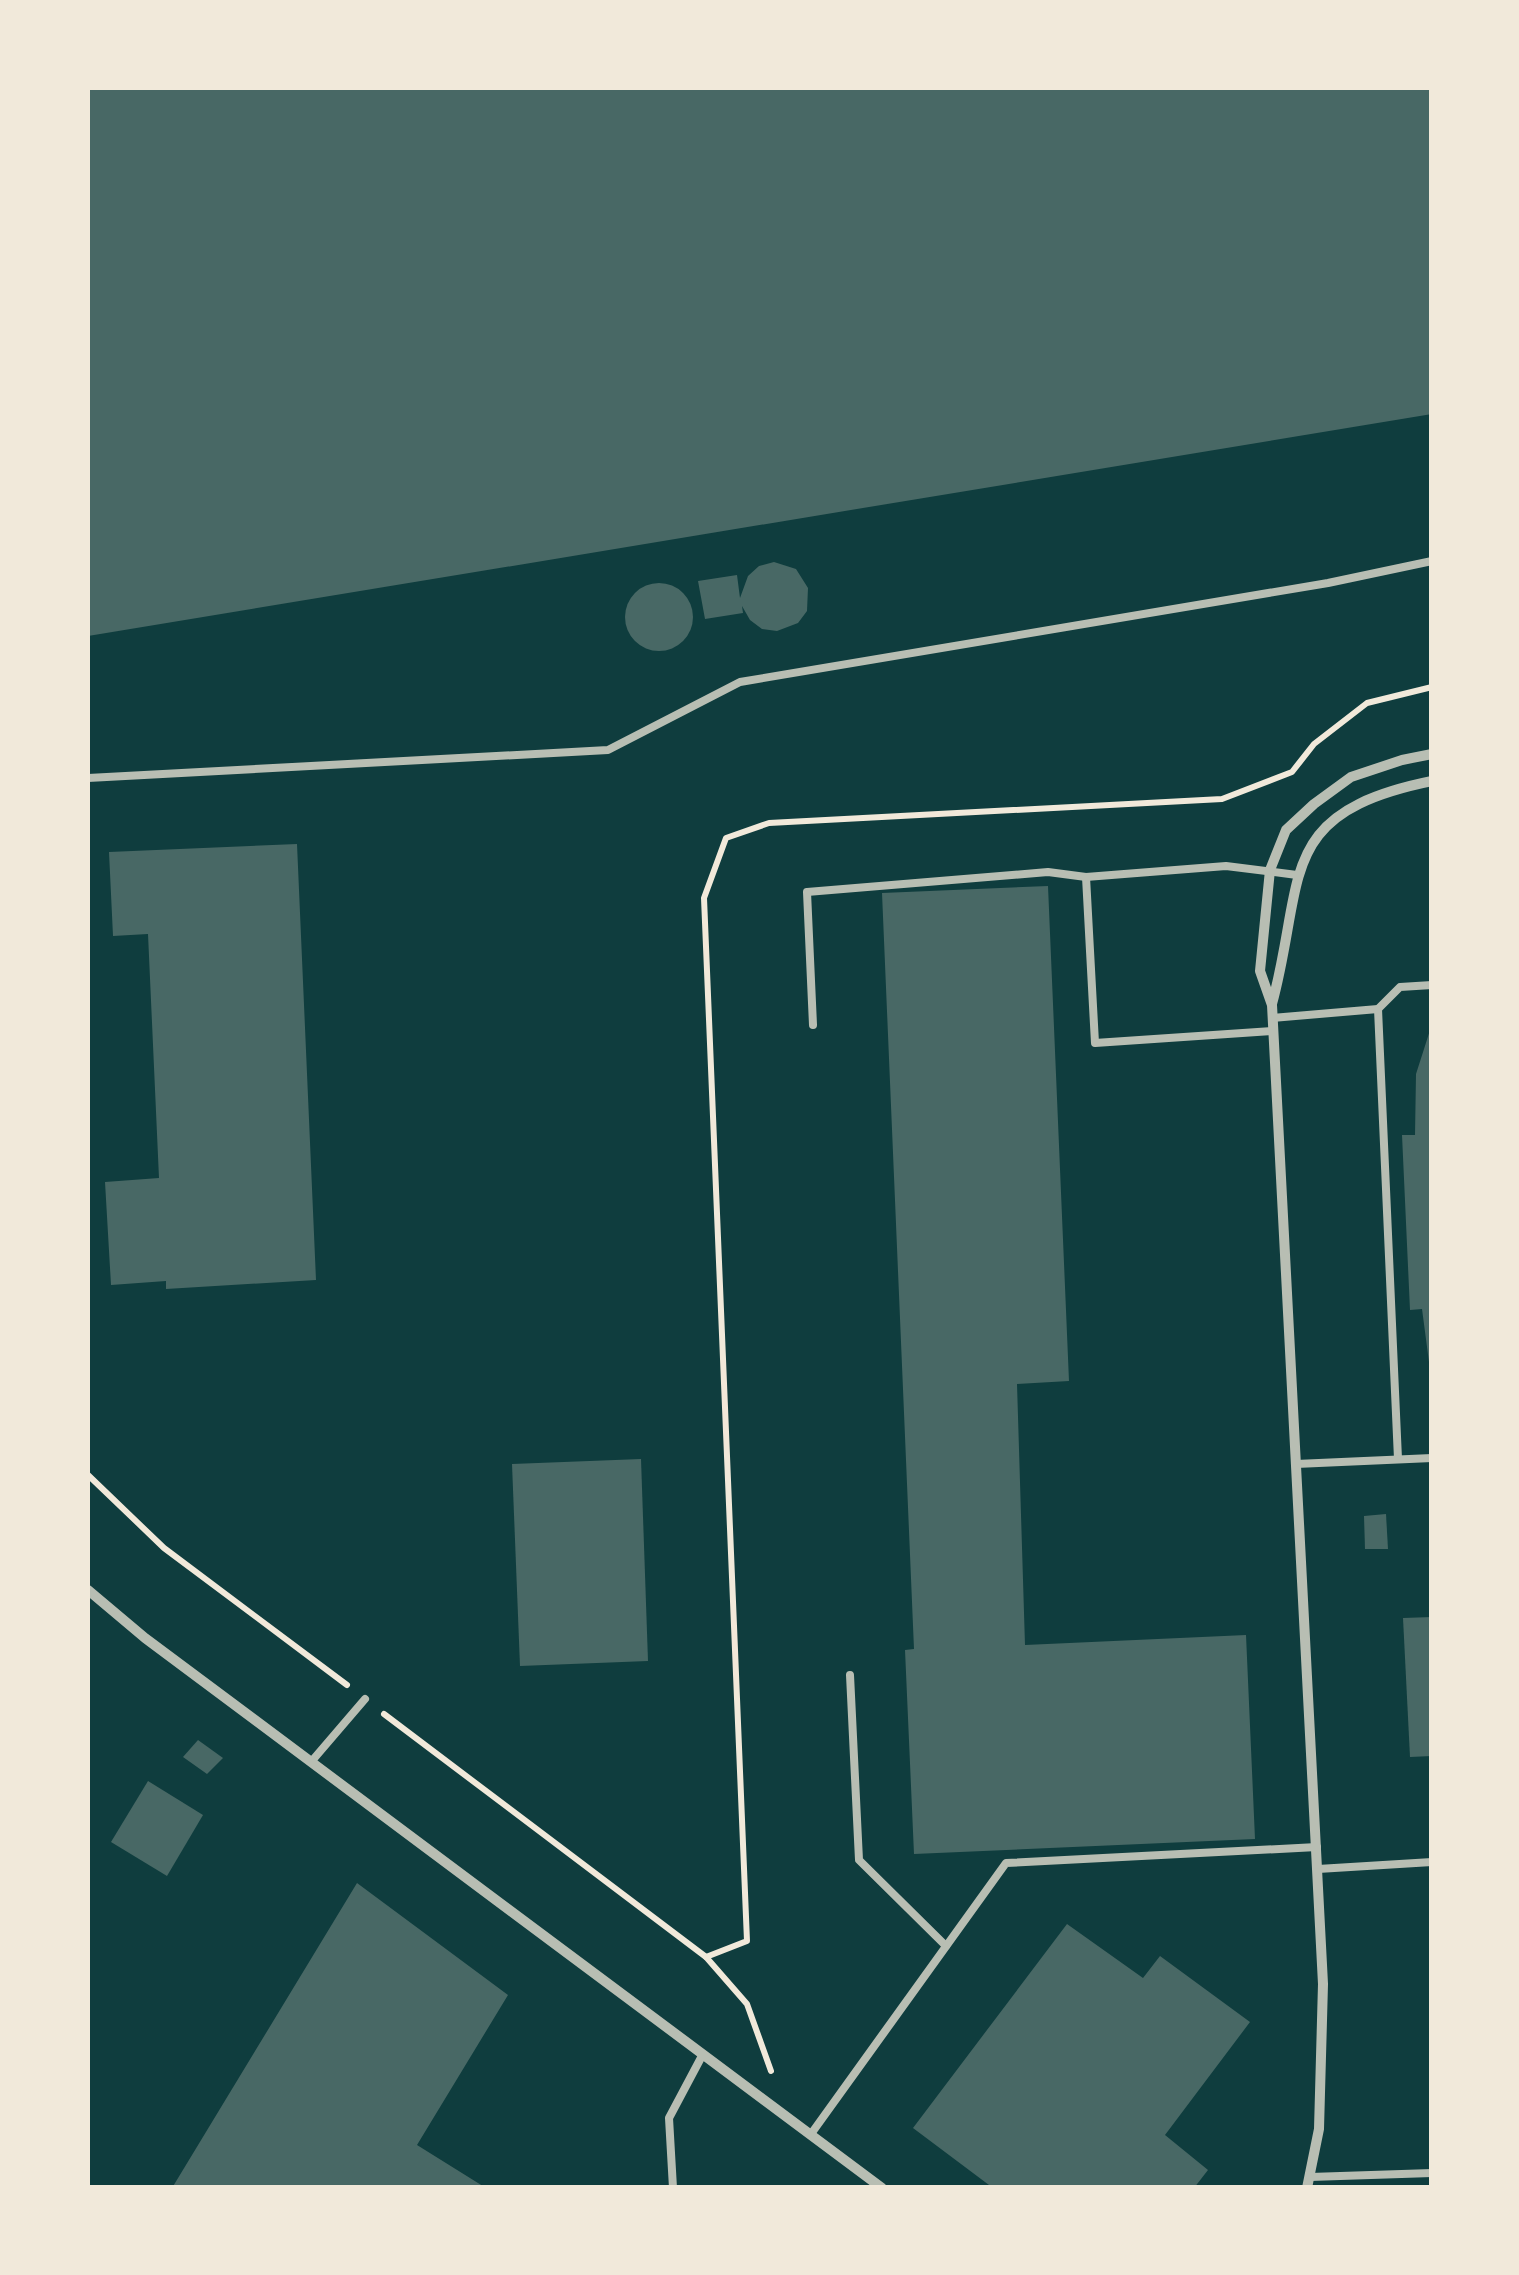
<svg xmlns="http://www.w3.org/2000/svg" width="1519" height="2275" font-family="'Titillium Web',sans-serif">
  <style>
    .building { fill: #486865 }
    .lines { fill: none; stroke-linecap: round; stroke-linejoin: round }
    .path { stroke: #f1e9da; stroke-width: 6 }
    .service { stroke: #b8beb3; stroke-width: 8 }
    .minor { stroke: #b8beb3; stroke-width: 10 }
  </style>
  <rect width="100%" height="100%" fill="#0f3d3e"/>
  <g class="building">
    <path d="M 88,88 L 1432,88 L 1432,414 L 88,636 Z"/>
    <path d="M 774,562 L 796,569 L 808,588 L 807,611 L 798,623 L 777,631 L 762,629 L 750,620 L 742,606 L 743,613 L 705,619 L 698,581 L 737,575 L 740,598 L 748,576 L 759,566 Z"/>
    <circle cx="659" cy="617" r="34"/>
    <path d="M 297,844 L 316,1280 L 166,1289 L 166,1281 L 111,1285 L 105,1182 L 159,1178 L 148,934 L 113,936 L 109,852 Z"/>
    <path d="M 1048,886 L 1069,1381 L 1017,1384 L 1025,1645 L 1246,1635 L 1255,1839 L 914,1854 L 905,1650 L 914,1649 L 882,893 Z"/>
    <path d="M 1432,1024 L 1432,1362 L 1429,1362 L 1422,1309 L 1410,1310 L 1402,1135 L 1415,1135 L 1416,1074 Z"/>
    <path d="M 641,1459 L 648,1661 L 520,1666 L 512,1464 Z"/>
    <path d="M 1386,1514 L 1388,1549 L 1365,1549 L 1364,1516 Z"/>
    <path d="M 1432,1617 L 1432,1756 L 1410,1757 L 1403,1618 Z"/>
    <path d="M 198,1740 L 223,1758 L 207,1774 L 183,1757 Z"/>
    <path d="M 148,1781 L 203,1815 L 167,1876 L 111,1842 Z"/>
    <path d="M 357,1883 L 508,1995 L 417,2145 L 486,2188 L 172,2188 Z"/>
    <path d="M 1067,1924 L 1143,1978 L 1160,1956 L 1250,2022 L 1165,2135 L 1208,2170 L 1194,2188 L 993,2188 L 913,2128 Z"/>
  </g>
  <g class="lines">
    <g class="path">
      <path d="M 88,1475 L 164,1548 L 347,1685"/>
      <path d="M 384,1714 L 706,1957 L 747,1941 L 704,898 L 726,838 L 769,823 L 1222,799 L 1292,772 L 1314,744 L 1367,703 L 1432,687"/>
      <path d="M 706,1957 L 747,2004 L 771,2071"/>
    </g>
    <g class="service">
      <path d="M 88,778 L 608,750 L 740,682 L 1328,583 L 1432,561"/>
      <path d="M 1086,877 L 1095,1043 L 1273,1031"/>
      <path d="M 1378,1009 L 1398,1459"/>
      <path d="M 1272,1018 L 1378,1009 L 1400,987 L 1432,985"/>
      <path d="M 813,1025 L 807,892 L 1048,872 L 1086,877 L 1226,866 L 1297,875"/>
      <path d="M 1296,1464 L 1432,1458"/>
      <path d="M 850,1675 L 859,1860 L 946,1946"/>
      <path d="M 311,1762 L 365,1699"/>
      <path d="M 1318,1869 L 1432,1862"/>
      <path d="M 811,2134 L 1006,1863 L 1317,1847"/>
      <path d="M 1310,2177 L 1432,2173"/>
      <path d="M 673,2188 L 669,2118 L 703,2054"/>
    </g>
    <g class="minor">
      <path d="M 1272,1004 C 1306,878 1274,813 1432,781"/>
      <path d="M 88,1590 L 145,1638 L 882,2188"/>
      <path d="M 1307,2188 L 1319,2129 L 1323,1984 L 1272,1005 L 1260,971 L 1270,870 L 1286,830 L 1314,804 L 1351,777 L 1402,760 L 1432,754"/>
    </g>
  </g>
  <rect width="1519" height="2275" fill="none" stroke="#f1e9da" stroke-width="180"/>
</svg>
